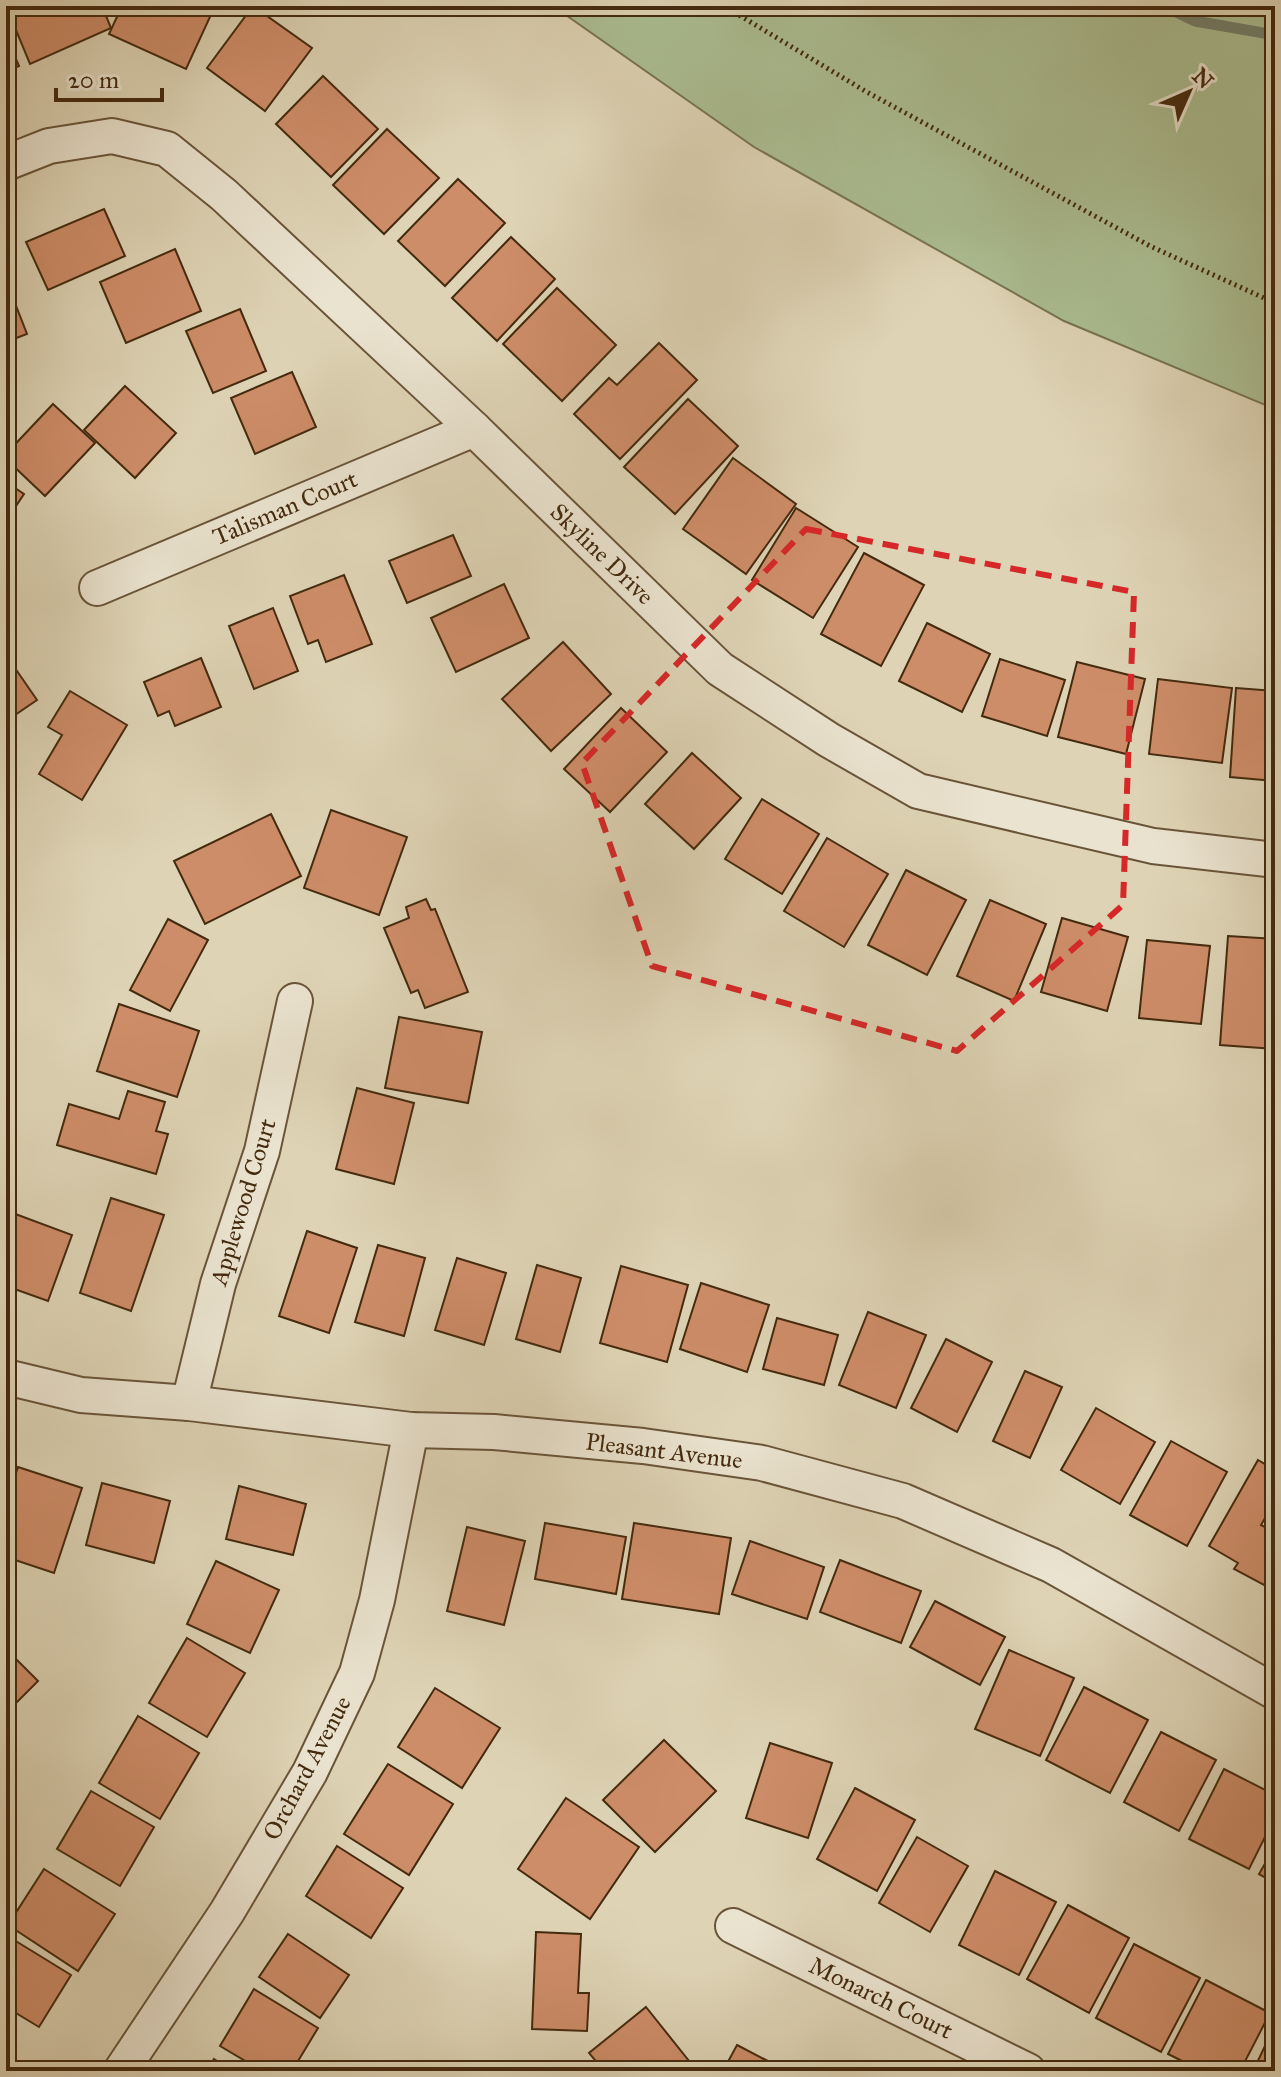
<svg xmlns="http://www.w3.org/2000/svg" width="1281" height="2077" font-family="'IM FELL Great Primer',serif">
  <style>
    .green { fill: #abbe92; stroke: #787450; stroke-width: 2 }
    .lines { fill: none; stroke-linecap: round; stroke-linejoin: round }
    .stream { stroke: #747f6c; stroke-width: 11 }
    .building { fill: #ce8d69; stroke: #442a0e; stroke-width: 2 }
    .minor-casing { stroke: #6a5438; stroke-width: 38 }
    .path { stroke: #442a0e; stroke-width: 5; stroke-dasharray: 2 4; stroke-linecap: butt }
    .minor { stroke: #eae3cf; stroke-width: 34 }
    .marked { fill: none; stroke: #d62828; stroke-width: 6; stroke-dasharray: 16 10; stroke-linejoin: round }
    .labels { text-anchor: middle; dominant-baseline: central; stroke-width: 6; stroke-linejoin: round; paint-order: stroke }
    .street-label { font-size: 24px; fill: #442a0e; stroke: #eae3cf }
  </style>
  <rect width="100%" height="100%" fill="#ded4b5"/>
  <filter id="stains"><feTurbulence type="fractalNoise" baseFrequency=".0025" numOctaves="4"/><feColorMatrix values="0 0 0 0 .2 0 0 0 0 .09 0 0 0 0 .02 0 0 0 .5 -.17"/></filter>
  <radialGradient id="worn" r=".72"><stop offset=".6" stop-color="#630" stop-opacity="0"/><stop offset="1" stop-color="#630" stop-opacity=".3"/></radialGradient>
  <path class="green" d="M 553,6 L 1275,6 L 1275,409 L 1064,321 L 754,147 Z"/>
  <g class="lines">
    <path class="stream" d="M 1164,6 L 1195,21 L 1275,35"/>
  </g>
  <g class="building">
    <path d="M 6,6 L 102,6 L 111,28 L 30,64 Z"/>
    <path d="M 122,6 L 215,6 L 186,69 L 109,34 Z"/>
    <path d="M 253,6 L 312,48 L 265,111 L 207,68 Z"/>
    <path d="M 6,35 L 19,66 L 6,72 Z"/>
    <path d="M 323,76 L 378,129 L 331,177 L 276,124 Z"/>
    <path d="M 387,129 L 439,178 L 384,234 L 333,185 Z"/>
    <path d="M 458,179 L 505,223 L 445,286 L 398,241 Z"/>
    <path d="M 104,209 L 125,256 L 48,290 L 26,242 Z"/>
    <path d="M 511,237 L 555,279 L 497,341 L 452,298 Z"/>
    <path d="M 175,249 L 201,311 L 126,343 L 100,282 Z"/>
    <path d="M 6,280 L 27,334 L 6,342 Z"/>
    <path d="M 557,288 L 616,345 L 562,401 L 503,344 Z"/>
    <path d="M 240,309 L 266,371 L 213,393 L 186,331 Z"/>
    <path d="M 659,343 L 697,380 L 620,459 L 574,414 L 609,378 L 617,385 Z"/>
    <path d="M 292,372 L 316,427 L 255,454 L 231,398 Z"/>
    <path d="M 125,386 L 176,433 L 135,478 L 84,430 Z"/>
    <path d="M 688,399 L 738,446 L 675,514 L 624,467 Z"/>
    <path d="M 53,404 L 95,443 L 45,496 L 6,459 L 6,454 Z"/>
    <path d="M 733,458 L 796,504 L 746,574 L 683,529 Z"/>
    <path d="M 6,482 L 24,494 L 6,521 Z"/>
    <path d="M 796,508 L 858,547 L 813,618 L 752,580 Z"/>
    <path d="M 453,535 L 471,576 L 407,603 L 389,561 Z"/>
    <path d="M 864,553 L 924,585 L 881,666 L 821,634 Z"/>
    <path d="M 344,575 L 372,644 L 326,662 L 318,640 L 308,644 L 290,596 Z"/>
    <path d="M 504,584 L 529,638 L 456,672 L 431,618 Z"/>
    <path d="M 273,608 L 298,671 L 254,689 L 229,626 Z"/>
    <path d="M 927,623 L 990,654 L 962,712 L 899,681 Z"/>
    <path d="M 563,642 L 611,694 L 551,751 L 502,699 Z"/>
    <path d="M 6,655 L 37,700 L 6,721 Z"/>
    <path d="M 201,658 L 221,707 L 175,726 L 169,711 L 158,716 L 144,682 Z"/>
    <path d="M 1000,659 L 1065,680 L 1047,736 L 982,716 Z"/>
    <path d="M 1077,662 L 1145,679 L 1126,754 L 1058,737 Z"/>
    <path d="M 1158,679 L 1232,688 L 1222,763 L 1149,754 Z"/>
    <path d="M 1236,688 L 1275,691 L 1275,781 L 1230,777 Z"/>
    <path d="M 70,691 L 127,725 L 82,800 L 39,774 L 62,735 L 48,727 Z"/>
    <path d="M 621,708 L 667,752 L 610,812 L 564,769 Z"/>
    <path d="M 692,753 L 741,798 L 694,849 L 645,804 Z"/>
    <path d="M 762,799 L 819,834 L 782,894 L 725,859 Z"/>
    <path d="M 331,810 L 407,837 L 379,915 L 304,888 Z"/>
    <path d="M 271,814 L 301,876 L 205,924 L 174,861 Z"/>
    <path d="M 827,838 L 888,874 L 844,947 L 784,911 Z"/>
    <path d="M 906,870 L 966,900 L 927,975 L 868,945 Z"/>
    <path d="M 426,899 L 431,910 L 435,909 L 468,992 L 425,1008 L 418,990 L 411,993 L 384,928 L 409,918 L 406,907 Z"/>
    <path d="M 990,900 L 1046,924 L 1014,1001 L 957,976 Z"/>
    <path d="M 1062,918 L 1128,937 L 1107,1011 L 1041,992 Z"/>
    <path d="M 168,919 L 208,940 L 170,1011 L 130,990 Z"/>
    <path d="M 1228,936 L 1275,939 L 1275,1049 L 1220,1045 Z"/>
    <path d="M 1147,940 L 1210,946 L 1201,1024 L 1139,1018 Z"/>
    <path d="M 119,1004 L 199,1031 L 177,1097 L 97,1071 Z"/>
    <path d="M 399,1017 L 482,1032 L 468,1103 L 385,1088 Z"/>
    <path d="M 357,1088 L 414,1103 L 394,1184 L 336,1169 Z"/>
    <path d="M 128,1091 L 165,1102 L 156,1131 L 168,1134 L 156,1174 L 57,1145 L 69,1104 L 119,1119 Z"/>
    <path d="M 111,1198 L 164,1215 L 131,1311 L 80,1293 Z"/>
    <path d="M 10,1212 L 72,1235 L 48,1301 L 6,1286 L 6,1222 Z"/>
    <path d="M 307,1231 L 357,1248 L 329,1333 L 279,1316 Z"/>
    <path d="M 378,1245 L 425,1258 L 404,1336 L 355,1322 Z"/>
    <path d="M 457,1258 L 506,1273 L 484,1345 L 435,1330 Z"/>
    <path d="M 537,1265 L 581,1278 L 560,1352 L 516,1339 Z"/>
    <path d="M 621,1266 L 688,1285 L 667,1362 L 600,1343 Z"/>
    <path d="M 701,1283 L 769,1305 L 747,1372 L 680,1349 Z"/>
    <path d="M 868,1312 L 926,1335 L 896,1408 L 839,1385 Z"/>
    <path d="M 777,1318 L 838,1335 L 824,1385 L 763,1369 Z"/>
    <path d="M 946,1339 L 992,1362 L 957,1432 L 911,1408 Z"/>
    <path d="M 1025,1371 L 1062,1387 L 1030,1458 L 993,1441 Z"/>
    <path d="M 1096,1408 L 1155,1442 L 1120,1504 L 1061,1470 Z"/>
    <path d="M 1171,1441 L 1227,1472 L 1187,1546 L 1130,1515 Z"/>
    <path d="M 1258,1460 L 1275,1470 L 1275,1501 L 1261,1525 L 1275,1532 L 1275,1566 L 1264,1585 L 1234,1569 L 1238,1563 L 1209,1546 Z"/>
    <path d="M 18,1467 L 82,1488 L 54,1573 L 6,1557 L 6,1503 Z"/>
    <path d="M 102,1483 L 170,1501 L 154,1563 L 86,1545 Z"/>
    <path d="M 239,1486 L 306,1504 L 293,1555 L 226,1539 Z"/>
    <path d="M 545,1523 L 626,1537 L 616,1594 L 535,1579 Z"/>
    <path d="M 634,1523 L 731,1538 L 719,1614 L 622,1599 Z"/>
    <path d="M 467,1527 L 525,1541 L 504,1625 L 447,1611 Z"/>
    <path d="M 750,1541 L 824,1567 L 807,1619 L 732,1594 Z"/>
    <path d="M 840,1560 L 921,1591 L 901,1643 L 820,1612 Z"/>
    <path d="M 216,1561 L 279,1590 L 250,1653 L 187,1624 Z"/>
    <path d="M 935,1601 L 1005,1637 L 980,1685 L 910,1647 Z"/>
    <path d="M 187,1638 L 245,1673 L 207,1737 L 149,1703 Z"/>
    <path d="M 6,1649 L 38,1681 L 6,1713 Z"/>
    <path d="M 1009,1650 L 1074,1678 L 1040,1756 L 975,1729 Z"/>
    <path d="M 1084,1687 L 1148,1720 L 1110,1793 L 1046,1760 Z"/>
    <path d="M 435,1688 L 500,1728 L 462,1788 L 398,1747 Z"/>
    <path d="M 138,1716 L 199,1753 L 160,1819 L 99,1783 Z"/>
    <path d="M 1161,1732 L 1216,1760 L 1179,1831 L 1124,1802 Z"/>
    <path d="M 664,1740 L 716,1791 L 655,1852 L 603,1800 Z"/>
    <path d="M 770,1743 L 832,1763 L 808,1838 L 746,1818 Z"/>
    <path d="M 388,1764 L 453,1804 L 409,1875 L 344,1834 Z"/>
    <path d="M 1224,1769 L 1275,1795 L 1275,1817 L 1249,1869 L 1189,1839 Z"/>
    <path d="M 855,1788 L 915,1820 L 877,1891 L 817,1859 Z"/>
    <path d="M 91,1791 L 154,1827 L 120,1886 L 57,1849 Z"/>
    <path d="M 566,1798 L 639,1847 L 590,1919 L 518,1869 Z"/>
    <path d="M 917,1837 L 968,1866 L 930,1932 L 879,1903 Z"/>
    <path d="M 337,1846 L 403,1888 L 371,1938 L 306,1896 Z"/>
    <path d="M 1275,1846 L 1275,1883 L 1259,1874 Z"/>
    <path d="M 44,1869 L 115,1914 L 78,1971 L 8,1925 Z"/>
    <path d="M 995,1871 L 1056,1902 L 1019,1975 L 959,1945 Z"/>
    <path d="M 1068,1905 L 1129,1938 L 1089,2013 L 1027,1979 Z"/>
    <path d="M 536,1932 L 581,1934 L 578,1993 L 589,1993 L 587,2031 L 532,2029 Z"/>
    <path d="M 288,1934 L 349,1975 L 320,2018 L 259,1977 Z"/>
    <path d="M 6,1935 L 71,1975 L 39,2027 L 6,2007 Z"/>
    <path d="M 1134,1944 L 1200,1978 L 1161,2052 L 1096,2018 Z"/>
    <path d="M 1206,1980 L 1270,2013 L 1240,2071 L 1202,2071 L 1168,2054 Z"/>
    <path d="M 254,1989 L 318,2028 L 292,2071 L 262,2071 L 220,2046 Z"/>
    <path d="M 646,2007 L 697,2071 L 604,2071 L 589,2053 Z"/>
    <path d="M 1275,2025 L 1275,2071 L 1253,2071 Z"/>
    <path d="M 737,2045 L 787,2071 L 723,2071 Z"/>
    <path d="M 214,2059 L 233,2071 L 207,2071 Z"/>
  </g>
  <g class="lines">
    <g class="minor-casing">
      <g id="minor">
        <path d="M 6,163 L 49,146 L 112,136 L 167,149 L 224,195 L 474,429 L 720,669 L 829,740 L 918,791 L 1153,846 L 1275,860"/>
        <path d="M 97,588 L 474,429"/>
        <path d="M 6,1377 L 81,1395 L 189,1403 L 411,1430 L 494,1432 L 643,1446 L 762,1463 L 903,1501 L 1051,1565 L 1275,1692"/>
        <path d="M 189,1403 L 218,1284 L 262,1151 L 295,1001"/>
        <path d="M 733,1926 L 1028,2071"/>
        <path d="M 121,2071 L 227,1912 L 310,1772 L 357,1673 L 377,1600 L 411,1430"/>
      </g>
    </g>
    <path class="path" d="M 724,6 L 865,91 L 1150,246 L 1275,303"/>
    <use href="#minor" class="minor"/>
  </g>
  <path class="marked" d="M 806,529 L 1134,592 L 1123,905 L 957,1051 L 652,966 L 582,763 Z"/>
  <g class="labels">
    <g class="street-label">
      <text transform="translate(285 508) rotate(-23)">Talisman Court</text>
      <text transform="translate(602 554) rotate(44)">Skyline Drive</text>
      <text transform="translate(243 1202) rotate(-73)">Applewood Court</text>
      <text transform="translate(664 1451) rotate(7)">Pleasant Avenue</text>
      <text transform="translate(307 1768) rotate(-62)">Orchard Avenue</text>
      <text transform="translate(881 1998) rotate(26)">Monarch Court</text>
    </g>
  </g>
  <rect width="1281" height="2077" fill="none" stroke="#ded4b5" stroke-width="32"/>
  <rect x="8" y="8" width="1265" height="2061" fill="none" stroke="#442a0e" stroke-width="4"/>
  <rect x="16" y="16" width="1249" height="2045" fill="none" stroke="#442a0e" stroke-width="2"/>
  <g transform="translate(1189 92) rotate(45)" stroke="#eae3cf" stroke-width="6" paint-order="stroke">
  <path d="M0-6L14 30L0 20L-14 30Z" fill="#442a0e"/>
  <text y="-12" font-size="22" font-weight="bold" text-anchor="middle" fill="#442a0e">N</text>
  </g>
  <path d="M56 88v12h106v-12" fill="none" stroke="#442a0e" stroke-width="4"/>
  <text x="68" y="88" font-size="24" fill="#442a0e" stroke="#eae3cf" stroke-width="6" paint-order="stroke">20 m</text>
  <rect width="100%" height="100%" filter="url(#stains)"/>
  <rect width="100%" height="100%" fill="url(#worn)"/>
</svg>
